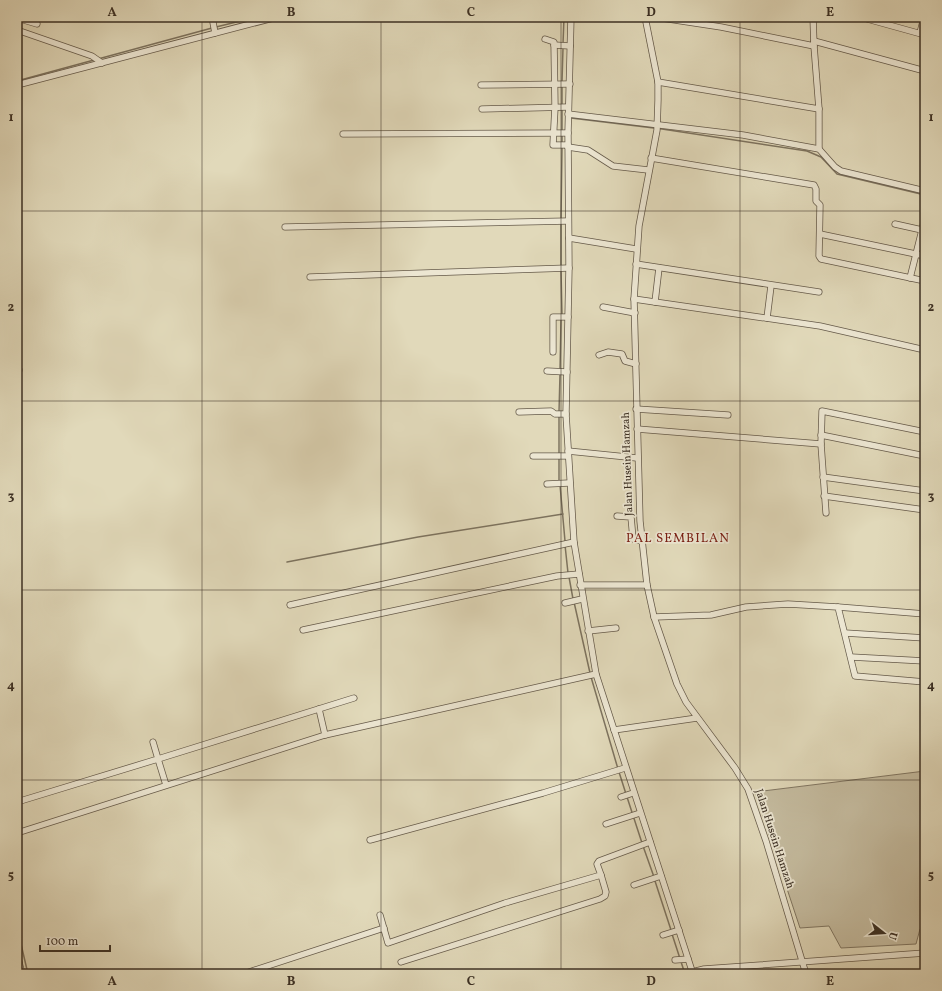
<svg xmlns="http://www.w3.org/2000/svg" width="942" height="991" font-family="Vollkorn,serif">
  <style>
    .green { fill: #c5bca0; stroke: #807662 }
    .lines { fill: none; stroke-linecap: round; stroke-linejoin: round }
    .stream { stroke: #7d735f; stroke-width: 1.5 }
    .minor-casing { stroke: #655a4a; stroke-width: 7 }
    .minor { stroke: #ece6d2; stroke-width: 5.5 }
    .grid { fill: none; stroke: #3c3024; stroke-width: 1; stroke-opacity: 0.55 }
    .labels { text-anchor: middle; dominant-baseline: central; stroke-width: 3.5; stroke-linejoin: round; paint-order: stroke }
    .street-label { font-size: 11px; fill: #3c3024; stroke: #ece6d2 }
    .quarter-label { font-size: 13px; letter-spacing: 1px; fill: #7a1f14; stroke: #ece6d2 }
    .neatline { fill: none; stroke: #3c3024; stroke-width: 1.5 }
    .grid-label { font-size: 13px; text-anchor: middle; font-weight: bold; fill: #3c3024 }
  </style>
  <rect width="100%" height="100%" fill="#e1d9ba"/>
  <filter id="stains"><feTurbulence type="fractalNoise" baseFrequency=".005" numOctaves="4"/><feColorMatrix values="0 0 0 0 .2 0 0 0 0 .09 0 0 0 0 .02 0 0 0 .5 -.17"/></filter>
  <radialGradient id="worn" r=".72"><stop offset=".6" stop-color="#630" stop-opacity="0"/><stop offset="1" stop-color="#630" stop-opacity=".3"/></radialGradient>
  <path class="green" d="M 925,771 L 925,929 L 920,929 L 916,944 L 841,948 L 829,926 L 800,928 L 755,792 Z"/>
  <g class="lines">
    <g class="stream">
      <path d="M 216,27 L 257,17"/>
      <path d="M 563,44 L 564,17"/>
      <path d="M 98,59 L 212,28"/>
      <path d="M 17,81 L 94,60"/>
      <path d="M 562,82 L 563,48"/>
      <path d="M 562,106 L 562,86"/>
      <path d="M 571,118 L 662,129 L 807,151 L 821,157 L 837,174 L 925,195"/>
      <path d="M 562,132 L 562,110"/>
      <path d="M 562,144 L 562,136"/>
      <path d="M 561,220 L 562,148"/>
      <path d="M 561,224 L 561,266"/>
      <path d="M 561,270 L 562,316"/>
      <path d="M 560,370 L 561,320"/>
      <path d="M 559,412 L 560,374"/>
      <path d="M 559,454 L 559,416"/>
      <path d="M 559,458 L 559,482"/>
      <path d="M 560,485 L 565,541"/>
      <path d="M 565,545 L 568,573"/>
      <path d="M 287,562 L 418,537 L 563,514"/>
      <path d="M 569,577 L 573,599"/>
      <path d="M 574,602 L 590,673"/>
      <path d="M 591,677 L 618,769"/>
      <path d="M 619,772 L 626,794"/>
      <path d="M 627,797 L 642,843"/>
      <path d="M 643,846 L 654,877"/>
      <path d="M 655,881 L 671,930"/>
      <path d="M 17,927 L 28,974"/>
      <path d="M 672,934 L 685,974"/>
    </g>
    <g class="minor-casing">
      <g id="minor">
        <path d="M 212,17 L 215,33"/>
        <path d="M 571,17 L 568,133 L 569,268 L 566,414 L 574,542 L 596,674 L 693,974"/>
        <path d="M 645,17 L 658,82 L 658,100 L 657,130 L 639,226 L 634,299 L 640,521 L 647,585 L 654,617 L 677,684 L 686,702 L 735,768 L 748,789 L 766,841 L 806,974"/>
        <path d="M 655,17 L 721,27 L 814,46 L 813,17"/>
        <path d="M 860,17 L 925,35"/>
        <path d="M 17,18 L 37,24"/>
        <path d="M 17,30 L 92,56 L 102,63"/>
        <path d="M 920,33 L 924,17"/>
        <path d="M 545,39 L 554,42 L 555,107 L 553,145 L 568,145"/>
        <path d="M 814,41 L 925,71"/>
        <path d="M 554,45 L 570,46"/>
        <path d="M 658,82 L 819,109 L 814,46"/>
        <path d="M 17,85 L 277,17"/>
        <path d="M 481,85 L 570,84"/>
        <path d="M 482,109 L 568,107"/>
        <path d="M 819,109 L 819,149"/>
        <path d="M 568,114 L 743,135 L 819,149 L 835,167 L 841,171 L 925,191"/>
        <path d="M 343,134 L 568,133"/>
        <path d="M 568,147 L 588,150 L 613,166 L 648,170"/>
        <path d="M 651,158 L 814,185 L 816,189 L 816,201 L 820,205 L 819,256 L 821,259 L 925,281"/>
        <path d="M 895,224 L 922,230"/>
        <path d="M 285,227 L 568,221"/>
        <path d="M 820,234 L 925,256"/>
        <path d="M 569,238 L 636,249"/>
        <path d="M 636,264 L 819,292"/>
        <path d="M 310,277 L 569,268"/>
        <path d="M 910,278 L 925,218"/>
        <path d="M 634,299 L 820,326 L 925,350"/>
        <path d="M 655,302 L 659,268"/>
        <path d="M 603,307 L 635,313"/>
        <path d="M 767,318 L 771,286"/>
        <path d="M 553,352 L 553,317 L 568,317"/>
        <path d="M 599,355 L 608,352 L 622,354 L 625,361 L 636,364"/>
        <path d="M 17,370 L 19,370"/>
        <path d="M 547,371 L 567,372"/>
        <path d="M 636,409 L 728,415"/>
        <path d="M 519,412 L 551,411 L 555,414 L 566,414"/>
        <path d="M 637,429 L 821,444"/>
        <path d="M 821,435 L 925,456"/>
        <path d="M 568,451 L 637,458"/>
        <path d="M 533,456 L 568,456"/>
        <path d="M 823,477 L 925,491"/>
        <path d="M 547,484 L 569,483"/>
        <path d="M 824,496 L 925,510"/>
        <path d="M 826,513 L 821,444 L 822,411 L 925,432"/>
        <path d="M 617,516 L 631,517 L 633,539 L 642,541"/>
        <path d="M 580,585 L 647,585"/>
        <path d="M 565,603 L 582,599"/>
        <path d="M 290,605 L 574,542"/>
        <path d="M 838,607 L 925,614"/>
        <path d="M 654,617 L 711,615 L 746,607 L 788,604 L 838,607 L 855,676 L 925,682"/>
        <path d="M 303,630 L 557,576 L 579,574"/>
        <path d="M 588,631 L 616,628"/>
        <path d="M 845,633 L 925,638"/>
        <path d="M 851,657 L 925,661"/>
        <path d="M 319,709 L 325,735"/>
        <path d="M 614,730 L 697,718"/>
        <path d="M 166,785 L 158,759 L 354,698"/>
        <path d="M 621,797 L 633,793"/>
        <path d="M 17,802 L 158,759 L 153,742"/>
        <path d="M 606,824 L 640,813"/>
        <path d="M 17,833 L 325,735 L 596,674"/>
        <path d="M 370,840 L 543,793 L 625,768"/>
        <path d="M 634,885 L 661,876"/>
        <path d="M 380,915 L 388,943 L 505,903 L 601,875 L 597,864 L 599,861 L 650,842"/>
        <path d="M 663,935 L 679,930"/>
        <path d="M 17,954 L 22,974"/>
        <path d="M 675,960 L 688,959"/>
        <path d="M 401,962 L 600,899 L 605,896 L 606,892 L 601,875"/>
        <path d="M 692,972 L 704,969 L 925,953"/>
        <path d="M 243,974 L 384,928"/>
      </g>
    </g>
    <use href="#minor" class="minor"/>
  </g>
  <path class="grid" d="M 202,17 L 202,974M 381,17 L 381,974M 561,17 L 561,974M 740,17 L 740,974M 17,211 L 925,211M 17,401 L 925,401M 17,590 L 925,590M 17,780 L 925,780"/>
  <g class="labels">
    <g class="street-label">
      <text transform="translate(628 464) rotate(-92)">Jalan Husein Hamzah</text>
      <text transform="translate(774 839) rotate(72)">Jalan Husein Hamzah</text>
    </g>
    <g class="quarter-label">
      <text x="678" y="539">PAL SEMBILAN</text>
    </g>
  </g>
  <rect width="942" height="991" fill="none" stroke="#e1d9ba" stroke-width="44"/>
  <g transform="translate(884 933) rotate(107)" stroke="#ece6d2" stroke-width="3" paint-order="stroke">
  <path d="M0-3L7 15L0 10L-7 15Z" fill="#3c3024"/>
  <text y="-6" font-size="11" font-weight="bold" text-anchor="middle" fill="#3c3024">U</text>
  </g>
  <path d="M40 945v6h70v-6" fill="none" stroke="#3c3024" stroke-width="2"/>
  <text x="46" y="945" font-size="12" fill="#3c3024" stroke="#ece6d2" stroke-width="3" paint-order="stroke">100 m</text>
  <rect x="22" y="22" width="898" height="947" class="neatline"/>
  <g class="grid-label">
    <text x="112" y="16">A</text>
    <text x="291" y="16">B</text>
    <text x="471" y="16">C</text>
    <text x="651" y="16">D</text>
    <text x="830" y="16">E</text>
    <text x="11" y="121">1</text>
    <text x="931" y="121">1</text>
    <text x="11" y="311">2</text>
    <text x="931" y="311">2</text>
    <text x="11" y="500">3</text>
    <text x="931" y="500">3</text>
    <text x="11" y="689">4</text>
    <text x="931" y="689">4</text>
    <text x="11" y="879">5</text>
    <text x="931" y="879">5</text>
    <text x="112" y="985">A</text>
    <text x="291" y="985">B</text>
    <text x="471" y="985">C</text>
    <text x="651" y="985">D</text>
    <text x="830" y="985">E</text>
  </g>
  <rect width="100%" height="100%" filter="url(#stains)"/>
  <rect width="100%" height="100%" fill="url(#worn)"/>
</svg>
